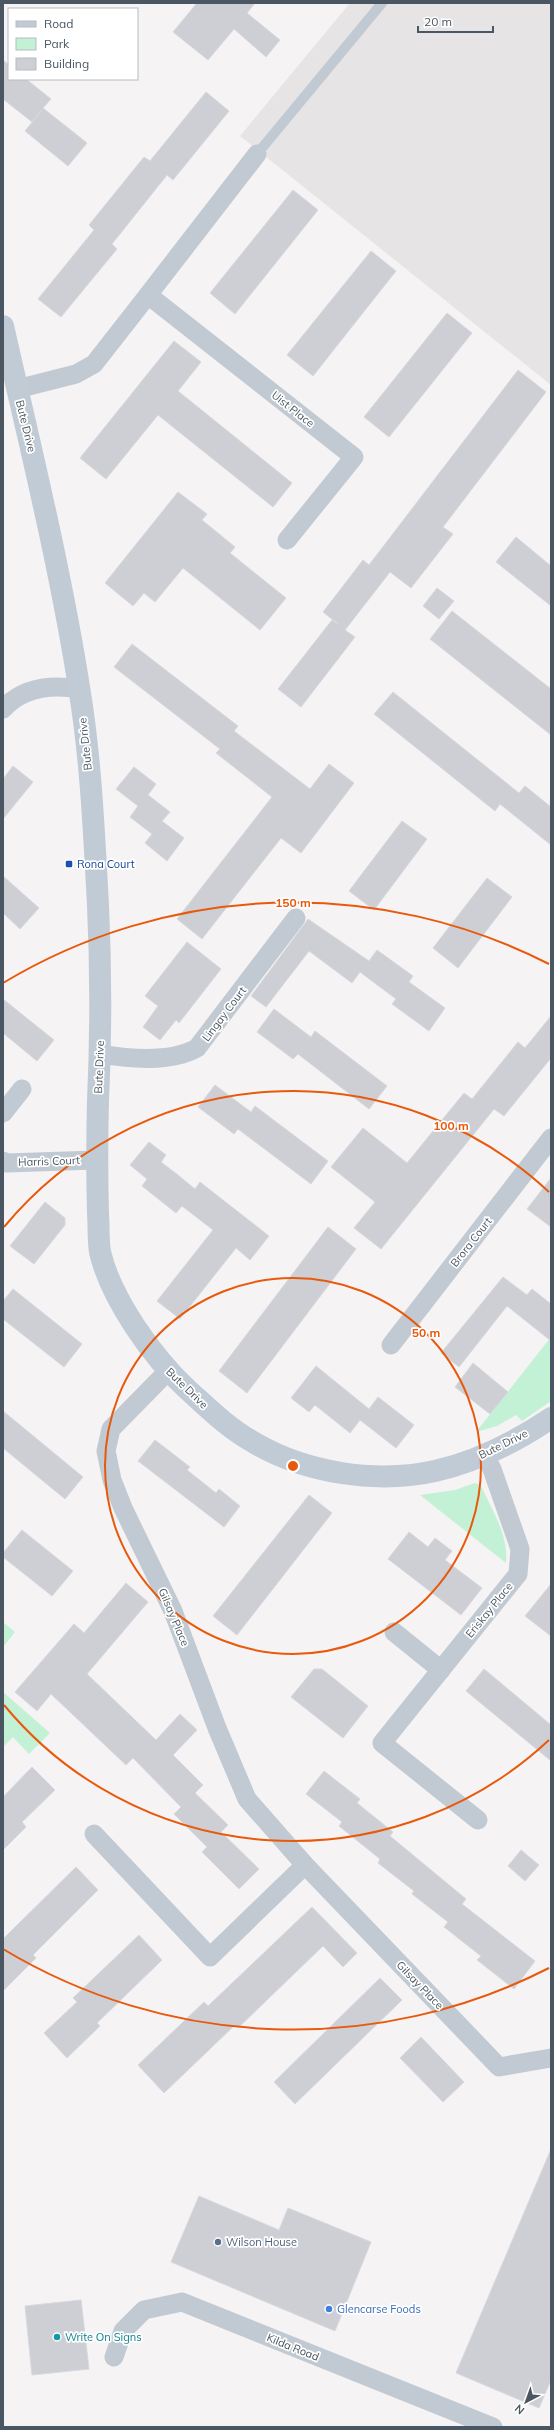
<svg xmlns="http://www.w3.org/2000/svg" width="554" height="2430" font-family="Mulish,sans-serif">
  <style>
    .education { fill: #e6e4e5 }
    .green { fill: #c3f1d5 }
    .building { fill: #cdcfd5; stroke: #d7d9de }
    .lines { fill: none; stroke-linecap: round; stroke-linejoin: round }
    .lane { stroke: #c1cad2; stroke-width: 10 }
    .street { stroke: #c1cad2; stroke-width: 19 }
    .secondary { stroke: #c1cbd6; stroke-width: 22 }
    .ring { fill: none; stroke: #e8590c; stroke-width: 2 }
    .transit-dot { fill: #1a4fb4; stroke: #fff; stroke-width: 1.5 }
    .service-dot { fill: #5c6f8a; stroke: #fff; stroke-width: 1.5 }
    .shop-dot { fill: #3f7fe0; stroke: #fff; stroke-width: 1.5 }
    .culture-dot { fill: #0f9aa8; stroke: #fff; stroke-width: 1.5 }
    .labels { text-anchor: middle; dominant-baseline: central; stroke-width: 3.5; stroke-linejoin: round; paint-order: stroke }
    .street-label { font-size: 11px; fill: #4a5661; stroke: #fff }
    .transit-label { font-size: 11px; fill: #164399; stroke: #fff; text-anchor: start }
    .service-label { font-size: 11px; fill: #4e5e75; stroke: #fff; text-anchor: start }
    .shop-label { font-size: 11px; fill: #366cbe; stroke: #fff; text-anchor: start }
    .culture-label { font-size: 11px; fill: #0d838f; stroke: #fff; text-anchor: start }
    .centre { fill: #e8590c; stroke: #fff; stroke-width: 2 }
    .ring-label { font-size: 12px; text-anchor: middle; font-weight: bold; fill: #e8590c; stroke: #fff; stroke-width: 3.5; stroke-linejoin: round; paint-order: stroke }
  </style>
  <rect width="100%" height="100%" fill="#f5f3f3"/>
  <path class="education" d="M 350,3 L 551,3 L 551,385 L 240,136 Z"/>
  <g class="green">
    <path d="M 551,1337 L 551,1401 L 522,1421 L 516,1415 L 497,1426 L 476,1432 Z"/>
    <path d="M 475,1483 L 481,1486 C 492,1510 509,1536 506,1563 L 420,1495 L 455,1490 Z"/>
    <path d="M 3,1622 L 15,1632 L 3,1647 Z"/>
    <path d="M 3,1692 L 50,1733 L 29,1754 L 13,1737 L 3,1747 Z"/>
  </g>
  <g class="building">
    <path d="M 197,3 L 255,3 L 247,13 L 280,40 L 266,57 L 234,29 L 208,60 L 173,32 Z"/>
    <path d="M 3,60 L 9,65 L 9,79 L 26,79 L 51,99 L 43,108 L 87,143 L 68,166 L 25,131 L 42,110 L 32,122 L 3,99 Z"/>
    <path d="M 206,92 L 229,111 L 173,180 L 167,175 L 112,244 L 117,249 L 61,317 L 38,299 L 94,230 L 89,225 L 144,157 L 150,161 Z"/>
    <path d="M 293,190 L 318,210 L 235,314 L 210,293 Z"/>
    <path d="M 371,251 L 396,271 L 313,376 L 287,355 Z"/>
    <path d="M 447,313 L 472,333 L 389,437 L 364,417 Z"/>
    <path d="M 174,341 L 201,362 L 178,391 L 292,483 L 273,507 L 158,415 L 106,479 L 80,458 Z"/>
    <path d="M 518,370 L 546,392 L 443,527 L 453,534 L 411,588 L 390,572 L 345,630 L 355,637 L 301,707 L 278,689 L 332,620 L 338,624 L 323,612 L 363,560 L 369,565 Z"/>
    <path d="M 178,492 L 207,514 L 202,520 L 235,547 L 230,553 L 286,598 L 260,630 L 183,568 L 155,602 L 144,593 L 133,606 L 105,583 Z"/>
    <path d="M 516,537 L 551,566 L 551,606 L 496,562 Z"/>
    <path d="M 437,588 L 454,601 L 439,619 L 423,606 Z"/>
    <path d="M 452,611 L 551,689 L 551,735 L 430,639 Z"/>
    <path d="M 132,644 L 238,726 L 234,731 L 310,789 L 329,764 L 354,783 L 301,853 L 281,838 L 202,939 L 177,919 L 272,797 L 216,753 L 220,749 L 114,667 Z"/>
    <path d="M 393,692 L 519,793 L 525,786 L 551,807 L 551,845 L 500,804 L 495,811 L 374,714 Z"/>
    <path d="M 13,766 L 33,782 L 3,819 L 3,779 Z"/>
    <path d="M 134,767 L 156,784 L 148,795 L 170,812 L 162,821 L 184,838 L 167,861 L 145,843 L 152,834 L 130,817 L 138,806 L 116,789 Z"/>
    <path d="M 402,821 L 427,839 L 374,910 L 349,891 Z"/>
    <path d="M 3,876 L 39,908 L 20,929 L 3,913 Z"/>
    <path d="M 487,878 L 512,897 L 458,968 L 433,948 Z"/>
    <path d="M 308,919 L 369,961 L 377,950 L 413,976 L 409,982 L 445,1008 L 429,1031 L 392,1004 L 396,999 L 360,972 L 352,983 L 309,951 L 266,1007 L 251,996 Z"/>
    <path d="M 187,942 L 221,969 L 179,1023 L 176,1020 L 160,1040 L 143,1027 L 158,1006 L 145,996 Z"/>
    <path d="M 3,999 L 54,1040 L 37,1061 L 3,1033 Z"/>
    <path d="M 274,1009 L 311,1037 L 315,1031 L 387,1086 L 369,1109 L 298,1054 L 293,1059 L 257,1032 Z"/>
    <path d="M 551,1016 L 551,1058 L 504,1116 L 494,1109 L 381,1249 L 354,1228 L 375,1202 L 331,1167 L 363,1128 L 407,1163 L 464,1093 L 472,1099 L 518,1042 L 525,1048 Z"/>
    <path d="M 215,1085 L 251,1112 L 255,1106 L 328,1161 L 311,1184 L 238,1129 L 234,1134 L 198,1107 Z"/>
    <path d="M 149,1142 L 166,1155 L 161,1162 L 178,1175 L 195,1189 L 200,1182 L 269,1236 L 250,1260 L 236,1248 L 180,1319 L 157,1301 L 213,1230 L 182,1206 L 176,1213 L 142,1186 L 147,1179 L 130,1165 Z"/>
    <path d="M 551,1178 L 551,1227 L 527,1209 Z"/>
    <path d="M 45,1202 L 65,1218 L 65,1225 L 34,1264 L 10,1246 Z"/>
    <path d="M 328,1227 L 356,1249 L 247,1393 L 219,1371 Z"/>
    <path d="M 503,1277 L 527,1295 L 532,1289 L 551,1304 L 551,1341 L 507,1306 L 459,1367 L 441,1353 Z"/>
    <path d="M 13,1289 L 82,1344 L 64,1367 L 3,1319 L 3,1301 Z"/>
    <path d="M 473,1363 L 508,1392 L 490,1414 L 455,1387 Z"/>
    <path d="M 316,1366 L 369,1409 L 378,1397 L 414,1425 L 396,1448 L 360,1420 L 350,1433 L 315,1405 L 309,1412 L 291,1398 Z"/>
    <path d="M 3,1411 L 83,1477 L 65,1499 L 3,1448 Z"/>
    <path d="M 155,1440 L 190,1467 L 187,1470 L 216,1493 L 219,1489 L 240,1506 L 224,1527 L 138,1461 Z"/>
    <path d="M 309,1495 L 332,1513 L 237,1635 L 213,1616 Z"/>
    <path d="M 22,1530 L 73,1571 L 52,1596 L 3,1557 L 3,1553 Z"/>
    <path d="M 409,1532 L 428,1547 L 435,1538 L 452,1551 L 445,1560 L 482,1588 L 461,1615 L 388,1559 Z"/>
    <path d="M 126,1583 L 148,1602 L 87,1674 L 156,1740 L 180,1714 L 197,1730 L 173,1755 L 203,1785 L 195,1793 L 228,1825 L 221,1832 L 259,1869 L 239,1889 L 202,1852 L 207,1847 L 174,1814 L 181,1807 L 133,1758 L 126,1765 L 51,1694 L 37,1711 L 15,1692 L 74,1624 L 84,1633 Z"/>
    <path d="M 551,1584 L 551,1636 L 525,1616 Z"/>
    <path d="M 314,1669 L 322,1669 L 368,1706 L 343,1738 L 291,1697 Z"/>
    <path d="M 484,1669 L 551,1725 L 551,1761 L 466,1691 Z"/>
    <path d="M 32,1767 L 55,1790 L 22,1822 L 26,1827 L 3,1850 L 3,1797 Z"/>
    <path d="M 324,1771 L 360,1799 L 357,1803 L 393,1832 L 390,1836 L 466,1899 L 462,1904 L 535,1961 L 514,1989 L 477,1960 L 481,1956 L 444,1927 L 448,1922 L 412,1894 L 414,1891 L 378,1863 L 380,1859 L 339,1826 L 342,1822 L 306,1794 Z"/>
    <path d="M 521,1850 L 539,1865 L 525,1881 L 508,1866 Z"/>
    <path d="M 76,1867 L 98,1890 L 33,1955 L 36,1958 L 3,1991 L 3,1939 Z"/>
    <path d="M 312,1907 L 357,1953 L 343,1967 L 323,1946 L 238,2028 L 235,2025 L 164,2093 L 138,2065 L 204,2002 L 208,2006 Z"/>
    <path d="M 139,1935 L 162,1960 L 97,2023 L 100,2026 L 67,2058 L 44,2033 L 77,2002 L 73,1998 Z"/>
    <path d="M 380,1978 L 402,2000 L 295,2104 L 274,2082 Z"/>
    <path d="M 421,2037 L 464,2082 L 443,2102 L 400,2058 Z"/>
    <path d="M 551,2149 L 551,2380 L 539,2408 L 456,2373 Z"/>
    <path d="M 199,2196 L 279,2230 L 288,2208 L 371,2242 L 335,2331 L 171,2262 Z"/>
    <path d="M 81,2300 L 89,2369 L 32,2375 L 25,2306 Z"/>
  </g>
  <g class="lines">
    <path class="lane" d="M 257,154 L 382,3"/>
    <g class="street">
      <path d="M 148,295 L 257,154"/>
      <path d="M 17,389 L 76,374 L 94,364 L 148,295 L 354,457 L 287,540"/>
      <path d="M 3,709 C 23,687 51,684 80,689"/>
      <path d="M 100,1054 C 130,1059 170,1063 197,1048 L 296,918"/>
      <path d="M 3,1113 L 22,1089"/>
      <path d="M 3,1161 L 6,1163 L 96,1160"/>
      <path d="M 391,1345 L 551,1138"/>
      <path d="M 168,1371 L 111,1429 L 106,1451 L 112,1480 L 123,1508 L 173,1611 L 217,1728 L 247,1799 L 305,1865 L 499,2067 L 551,2058"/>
      <path d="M 394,1632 L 441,1670"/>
      <path d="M 478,1820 L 382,1743 L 518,1574 L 520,1549 L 492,1469 L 484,1454"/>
      <path d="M 94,1834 L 210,1957 L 305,1865"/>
      <path d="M 114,2357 L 123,2331 L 144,2310 L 182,2302 L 493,2427"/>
    </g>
    <path class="secondary" d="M 3,326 C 30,446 60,566 79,687 C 91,759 94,833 98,905 C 101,970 101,1036 98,1101 C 97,1139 97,1176 98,1214 C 99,1226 98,1240 100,1252 C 111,1299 153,1358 188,1390 C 209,1409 228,1428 253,1442 C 305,1473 376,1484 435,1471 C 475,1462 517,1441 551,1418"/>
  </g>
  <g class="ring">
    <circle cx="293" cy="1466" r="188"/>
    <path d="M549 1740A375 375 0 0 1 4 1705M4 1227A375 375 0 0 1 549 1192"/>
    <path d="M549 1968A563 563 0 0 1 3 1949M3 983A563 563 0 0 1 549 964"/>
  </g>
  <rect class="transit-dot" x="65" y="860" width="8" height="8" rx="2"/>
  <circle class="service-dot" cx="218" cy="2242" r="4"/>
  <circle class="shop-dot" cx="329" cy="2309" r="4"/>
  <circle class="culture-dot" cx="57" cy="2337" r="4"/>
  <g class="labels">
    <g class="street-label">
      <text transform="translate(293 409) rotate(38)">Uist Place</text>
      <text transform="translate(26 426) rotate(76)">Bute Drive</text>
      <text transform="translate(85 744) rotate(-96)">Bute Drive</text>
      <text transform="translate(224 1014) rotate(-53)">Lingay Court</text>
      <text transform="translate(99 1067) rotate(-88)">Bute Drive</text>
      <text transform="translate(49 1161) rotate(-2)">Harris Court</text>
      <text transform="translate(471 1242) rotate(-52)">Brora Court</text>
      <text transform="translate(187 1388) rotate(44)">Bute Drive</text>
      <text transform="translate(503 1444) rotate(-26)">Bute Drive</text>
      <text transform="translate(489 1610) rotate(-51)">Eriskay Place</text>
      <text transform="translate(174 1617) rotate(67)">Gilsay Place</text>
      <text transform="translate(420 1985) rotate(46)">Gilsay Place</text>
      <text transform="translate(293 2347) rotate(22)">Kilda Road</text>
    </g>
    <g class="transit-label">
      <text x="77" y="864">Rona Court</text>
    </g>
    <g class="service-label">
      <text x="226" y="2242">Wilson House</text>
    </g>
    <g class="shop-label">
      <text x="337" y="2309">Glencarse Foods</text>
    </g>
    <g class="culture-label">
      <text x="65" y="2337">Write On Signs</text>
    </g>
  </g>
  <circle cx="293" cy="1466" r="6" class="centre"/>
  <g class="ring-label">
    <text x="293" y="907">150 m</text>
    <text x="451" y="1130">100 m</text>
    <text x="426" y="1337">50 m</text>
  </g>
  <rect width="554" height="2430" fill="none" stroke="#4a5661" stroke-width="8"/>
  <rect x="8" y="8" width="130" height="72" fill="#ffffff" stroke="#b7bbc0"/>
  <rect x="16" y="21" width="20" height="6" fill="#c1cbd6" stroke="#b7bbc0"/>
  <text x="44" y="28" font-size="12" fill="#4a5661">Road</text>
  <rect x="16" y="38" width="20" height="12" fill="#c3f1d5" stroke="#b7bbc0"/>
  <text x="44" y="48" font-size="12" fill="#4a5661">Park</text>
  <rect x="16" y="58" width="20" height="12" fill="#cdcfd5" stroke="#b7bbc0"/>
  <text x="44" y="68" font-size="12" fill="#4a5661">Building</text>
  <g transform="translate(526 2402) rotate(221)" stroke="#ffffff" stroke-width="3" paint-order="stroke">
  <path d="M0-3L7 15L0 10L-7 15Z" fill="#4a5661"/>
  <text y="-6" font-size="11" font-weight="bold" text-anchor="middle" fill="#4a5661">N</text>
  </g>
  <path d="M418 26v6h75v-6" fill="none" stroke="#4a5661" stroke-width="2"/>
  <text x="424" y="26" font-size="12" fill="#4a5661" stroke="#ffffff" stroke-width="3" paint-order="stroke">20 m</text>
</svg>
